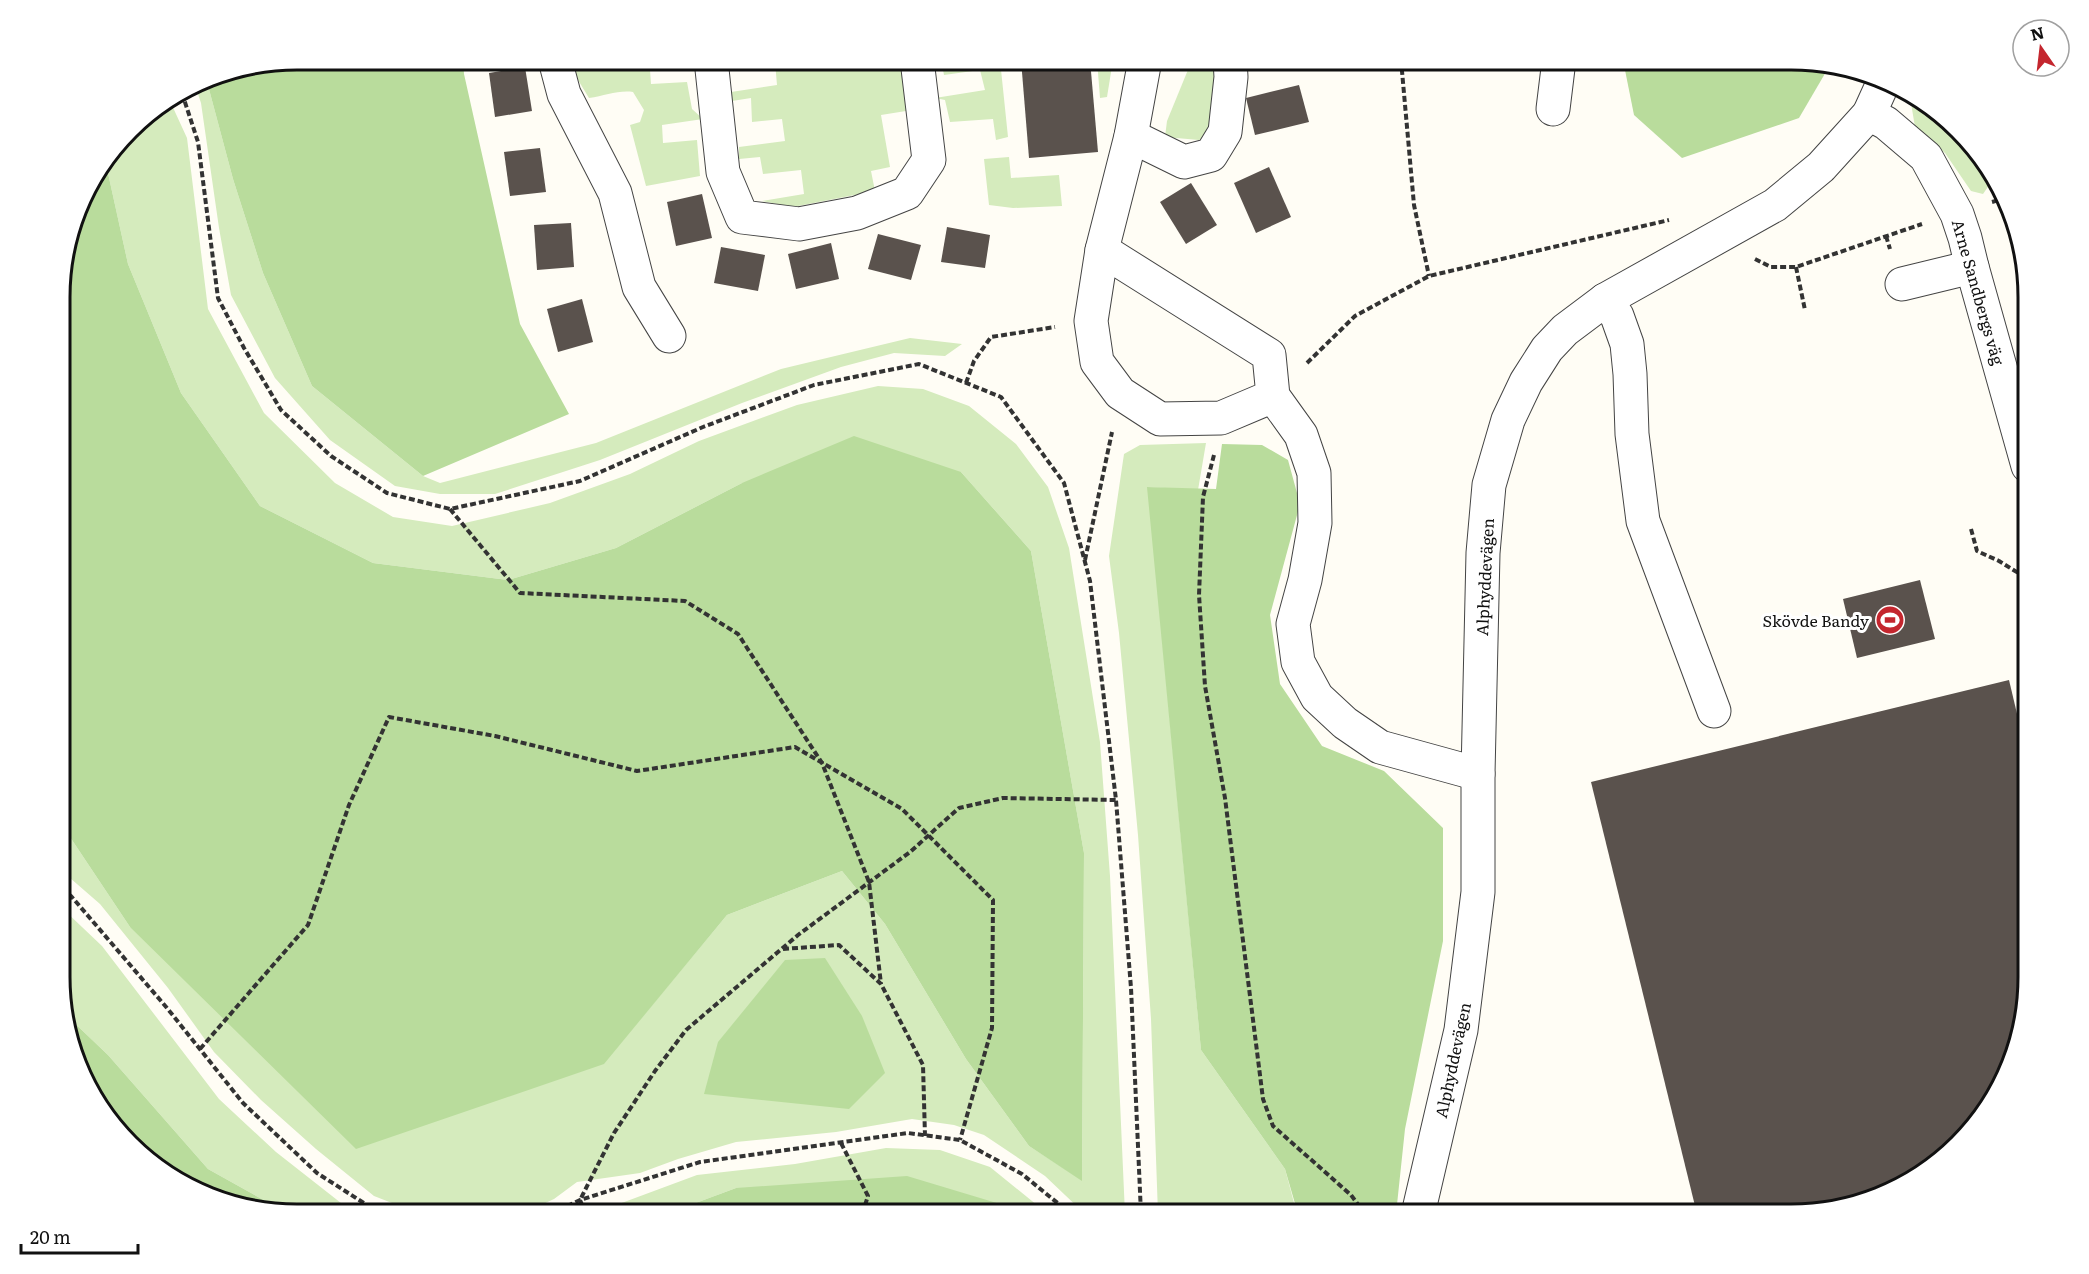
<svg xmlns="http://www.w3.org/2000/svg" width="2089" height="1274" font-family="Literata,serif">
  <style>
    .green { fill: #d5ebbd }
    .forest { fill: #b9dc9c }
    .building { fill: #5a524d }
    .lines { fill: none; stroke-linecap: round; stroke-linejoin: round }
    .minor-casing { stroke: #444; stroke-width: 35 }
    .path { stroke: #333; stroke-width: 4; stroke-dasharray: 6 3; stroke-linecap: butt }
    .minor { stroke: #fff; stroke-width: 33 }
    .labels { text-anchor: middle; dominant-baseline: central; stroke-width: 6; stroke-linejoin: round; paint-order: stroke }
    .street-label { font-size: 16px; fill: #111; stroke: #fff }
    .poi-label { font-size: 16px; fill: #111; stroke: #fff; text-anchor: end }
    .rim { fill: none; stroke: #111; stroke-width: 3 }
  </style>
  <rect width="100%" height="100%" fill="#fffdf5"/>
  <g class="green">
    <path d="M 572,60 L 692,60 L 650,70 L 651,84 L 687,82 L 692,109 L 703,119 L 662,125 L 663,143 L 697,140 L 700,176 L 646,186 L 630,125 L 640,122 L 644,110 L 633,92 C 618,90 605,96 589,98 L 575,75 Z"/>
    <path d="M 742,60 L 903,60 L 906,111 L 881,115 L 890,167 L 871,171 L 875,191 L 793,207 L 762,201 L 804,194 L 801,170 L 763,174 L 760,157 L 739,159 L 739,147 L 785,141 L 782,119 L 752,122 L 751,98 L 732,101 L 731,92 L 777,85 L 775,62 L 742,67 Z"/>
    <path d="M 941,60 L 1000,60 L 1008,137 L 996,140 L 993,119 L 950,122 L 945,100 L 935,98 L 985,90 L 980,70 L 944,75 Z"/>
    <path d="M 1097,60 L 1113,60 L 1107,97 L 1100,98 Z"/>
    <path d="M 1192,60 L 1220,60 L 1209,137 L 1199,140 L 1165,137 L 1167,121 Z"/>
    <path d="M 206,78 L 233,179 L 263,273 L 312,386 L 423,476 L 440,483 L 596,443 L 781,369 L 910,338 L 962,344 L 945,356 L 894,353 L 841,367 L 742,403 L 600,460 L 495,494 L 440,494 L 395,486 L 330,440 L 275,378 L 231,295 L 219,228 L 201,103 L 195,85 Z"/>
    <path d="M 1909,91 L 1959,129 L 1992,172 L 1992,181 L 1983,194 L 1971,191 L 1945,153 L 1915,127 Z"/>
    <path d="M 170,101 L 187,138 L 208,309 L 264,413 L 335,483 L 393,517 L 452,526 L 550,503 L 630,474 L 699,441 L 797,405 L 878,386 L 923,389 L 969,406 L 1016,444 L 1048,487 L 1069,548 L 1100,742 L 1110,876 L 1125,1214 L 1085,1214 L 1045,1176 L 984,1135 L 954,1125 L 912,1119 L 836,1132 L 736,1142 L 678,1159 L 640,1173 L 577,1182 L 554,1199 L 522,1214 L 420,1214 L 374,1196 L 316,1149 L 261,1100 L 214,1052 L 168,988 L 100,904 L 62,871 L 62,825 L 130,927 L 603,1064 L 727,915 L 842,871 L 885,924 L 966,1059 L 1029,1146 L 1082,1180 L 1084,853 L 1031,551 L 961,472 L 742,483 L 616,548 L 508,580 L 373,563 L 260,506 L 181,393 L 128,264 L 106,164 L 141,119 Z"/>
    <path d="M 1009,157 L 1011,178 L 1059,175 L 1062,206 L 1013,208 L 989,205 L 984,159 Z"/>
    <path d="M 1206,443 L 1198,490 L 1148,487 L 1201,1050 L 1285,1169 L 1297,1214 L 1158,1214 L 1151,1019 L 1138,835 L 1119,633 L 1109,556 L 1124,454 L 1140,445 Z"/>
    <path d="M 62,908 L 102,946 L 219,1099 L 276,1152 L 355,1214 L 285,1212 L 208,1169 L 108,1055 L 65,1014 L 62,1008 Z"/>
    <path d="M 886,1148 L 940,1150 L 990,1167 L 1048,1214 L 1008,1214 L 1000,1204 L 736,1188 L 666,1214 L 592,1214 L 697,1175 L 795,1164 Z"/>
  </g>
  <g class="forest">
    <path d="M 297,60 L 463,60 L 464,74 L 520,324 L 569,414 L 423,476 L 312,386 L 263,273 L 233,179 L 206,78 Z"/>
    <path d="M 1623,60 L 1792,60 L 1830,65 L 1799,118 L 1682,158 L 1634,115 Z"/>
    <path d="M 106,164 L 128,264 L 181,393 L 260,506 L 373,563 L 508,580 L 616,548 L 742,483 L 854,436 L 961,472 L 1031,551 L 1084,853 L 1082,1181 L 1029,1146 L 966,1059 L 885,924 L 842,871 L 727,915 L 604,1064 L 356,1149 L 130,927 L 62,825 L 62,266 L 85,192 Z"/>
    <path d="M 1222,444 L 1262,445 L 1288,460 L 1300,504 L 1270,615 L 1280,684 L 1322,746 L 1384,771 L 1443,828 L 1443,941 L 1405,1129 L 1396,1214 L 1298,1214 L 1285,1169 L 1201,1050 L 1147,487 L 1216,489 Z"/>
    <path d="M 825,958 L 862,1016 L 885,1073 L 849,1109 L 704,1094 L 718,1042 L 785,960 Z"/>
    <path d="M 65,1014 L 108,1055 L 208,1169 L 285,1212 L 235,1206 L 178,1182 L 100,1108 Z"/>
    <path d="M 907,1176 L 1000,1204 L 1008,1214 L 666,1214 L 736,1188 Z"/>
  </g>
  <g class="building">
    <path d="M 1021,60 L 1090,60 L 1098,152 L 1029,158 Z"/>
    <path d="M 1260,60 L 1281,60 L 1281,61 L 1262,66 Z"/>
    <path d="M 525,67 L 532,111 L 495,117 L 489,73 Z"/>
    <path d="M 1299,85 L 1309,122 L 1255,135 L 1246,98 Z"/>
    <path d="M 540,148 L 546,192 L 510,196 L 504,152 Z"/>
    <path d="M 1269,167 L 1291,217 L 1256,233 L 1234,183 Z"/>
    <path d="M 1191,183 L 1217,225 L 1186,244 L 1160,202 Z"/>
    <path d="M 702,194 L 712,238 L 676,246 L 667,202 Z"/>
    <path d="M 571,223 L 574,267 L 537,270 L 534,225 Z"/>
    <path d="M 947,227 L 990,235 L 985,268 L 941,262 Z"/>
    <path d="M 878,234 L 921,245 L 911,280 L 868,269 Z"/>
    <path d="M 831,243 L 839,279 L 796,289 L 788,254 Z"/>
    <path d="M 721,247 L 765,255 L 758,291 L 714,283 Z"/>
    <path d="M 582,299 L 593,342 L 558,352 L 547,309 Z"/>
    <path d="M 1920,580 L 1935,639 L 1857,658 L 1843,599 Z"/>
    <path d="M 2009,680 L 2028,760 L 2029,992 L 1997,1096 L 1959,1145 L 1911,1182 L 1807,1214 L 1697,1214 L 1591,782 Z"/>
  </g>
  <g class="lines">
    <g class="minor-casing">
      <g id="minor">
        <path d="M 555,60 L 564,94 L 615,193 L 639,287 L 669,336"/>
        <path d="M 711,60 L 723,172 L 742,217 L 799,224 L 857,213 L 907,193 L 929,160 L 917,60"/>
        <path d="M 1553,109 L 1559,60"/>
        <path d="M 1869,114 L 1886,123 L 1926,157 L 1957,214 L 1965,238 L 1972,267 L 2028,466"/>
        <path d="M 1131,136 L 1184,162 L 1211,155 L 1225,132 L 1231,77 L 1230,60"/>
        <path d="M 1102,250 L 1131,136 L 1145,60"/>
        <path d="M 1902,284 L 1972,267"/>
        <path d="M 1605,300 L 1617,316 L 1627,344 L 1630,374 L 1632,434 L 1643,521 L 1714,711"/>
        <path d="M 1273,396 L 1221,418 L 1160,419 L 1120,393 L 1097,362 L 1091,321 L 1102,250 L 1269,355 L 1273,396 L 1301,435 L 1314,473 L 1315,523 L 1305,580 L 1293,624 L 1298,662 L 1317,697 L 1345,723 L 1380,747 L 1478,774"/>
        <path d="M 1418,1214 L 1461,1030 L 1478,892 L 1478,774 L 1483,553 L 1489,485 L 1508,420 L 1526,382 L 1547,349 L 1565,330 L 1605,300 L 1775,205 L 1821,167 L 1869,114 L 1884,81"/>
      </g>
    </g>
    <g class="path">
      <path d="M 1401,60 L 1414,205 L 1429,276"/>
      <path d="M 182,93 L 198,142 L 218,298 L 244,348 L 281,410 L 331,456 L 387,493 L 450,509 L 580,481 L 703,427 L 814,385 L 919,364 L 1001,397 L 1064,483 L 1090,581 L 1116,800 L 1131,988 L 1141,1214"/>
      <path d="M 1992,202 L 2003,199"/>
      <path d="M 1886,236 L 1890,249"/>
      <path d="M 1755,259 L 1771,267 L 1796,267 L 1922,224"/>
      <path d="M 1796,267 L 1805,310"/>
      <path d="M 1307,363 L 1355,316 L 1429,276 L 1669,220"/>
      <path d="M 966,383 L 974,361 L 991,337 L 1055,327"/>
      <path d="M 1214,455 L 1203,497 L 1199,595 L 1205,686 L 1225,798 L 1263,1099 L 1273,1126 L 1351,1195 L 1365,1214"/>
      <path d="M 450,509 L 520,593 L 685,601 L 738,634 L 822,763 L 869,882 L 881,984"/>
      <path d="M 1971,529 L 1977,551 L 1999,561 L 2028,579"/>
      <path d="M 1085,560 L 1112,432"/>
      <path d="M 62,889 L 71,896 L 167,1008 L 243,1103 L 317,1173 L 381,1214"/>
      <path d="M 62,900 L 71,896"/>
      <path d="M 783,949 L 839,945 L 881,984 L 923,1065 L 925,1136"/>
      <path d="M 200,1049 L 308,925 L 349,805 L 389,717 L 495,736 L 637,771 L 795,747 L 902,809 L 993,900 L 992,1028 L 960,1140"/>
      <path d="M 841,1143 L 868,1196 L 862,1214"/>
      <path d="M 551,1214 L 580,1200 L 700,1162 L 908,1133 L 960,1140 L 1022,1174 L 1071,1214"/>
      <path d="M 586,1214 L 580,1200 L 614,1133 L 655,1071 L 686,1030 L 798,935 L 910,852 L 959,808 L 1003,798 L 1116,800"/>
    </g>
    <use href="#minor" class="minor"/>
  </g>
  <defs>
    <g id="stadium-disc" transform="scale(1.5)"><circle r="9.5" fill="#c4262e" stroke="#fff"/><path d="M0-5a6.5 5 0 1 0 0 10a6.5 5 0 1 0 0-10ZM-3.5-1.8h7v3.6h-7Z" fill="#fff"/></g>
  </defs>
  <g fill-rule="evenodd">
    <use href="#stadium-disc" x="1890" y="620"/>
  </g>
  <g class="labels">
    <g class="street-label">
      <text transform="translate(1979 292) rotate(74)">Arne Sandbergs väg</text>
      <text transform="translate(1484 577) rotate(-87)">Alphyddevägen</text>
      <text transform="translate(1452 1060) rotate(-78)">Alphyddevägen</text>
    </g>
    <g class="poi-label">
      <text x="1869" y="620">Skövde Bandy</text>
    </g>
  </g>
  <path d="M0 0H2089V1274H0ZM297 70H1791A227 227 0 0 1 2018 297V977A227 227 0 0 1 1791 1204H297A227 227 0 0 1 70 977V297A227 227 0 0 1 297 70Z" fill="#fff" fill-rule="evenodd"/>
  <path class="rim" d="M297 70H1791A227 227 0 0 1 2018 297V977A227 227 0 0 1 1791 1204H297A227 227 0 0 1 70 977V297A227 227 0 0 1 297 70Z"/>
  <g transform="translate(2041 48) rotate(346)"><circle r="28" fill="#ffffff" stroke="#a0a0a0" stroke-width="1.5"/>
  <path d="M0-4.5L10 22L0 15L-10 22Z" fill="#c4262e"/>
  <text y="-9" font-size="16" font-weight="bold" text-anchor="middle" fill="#111111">N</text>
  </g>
  <path d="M21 1244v9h117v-9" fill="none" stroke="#111111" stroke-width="3"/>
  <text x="30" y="1244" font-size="18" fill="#111111" stroke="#ffffff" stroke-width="4.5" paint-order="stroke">20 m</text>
</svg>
